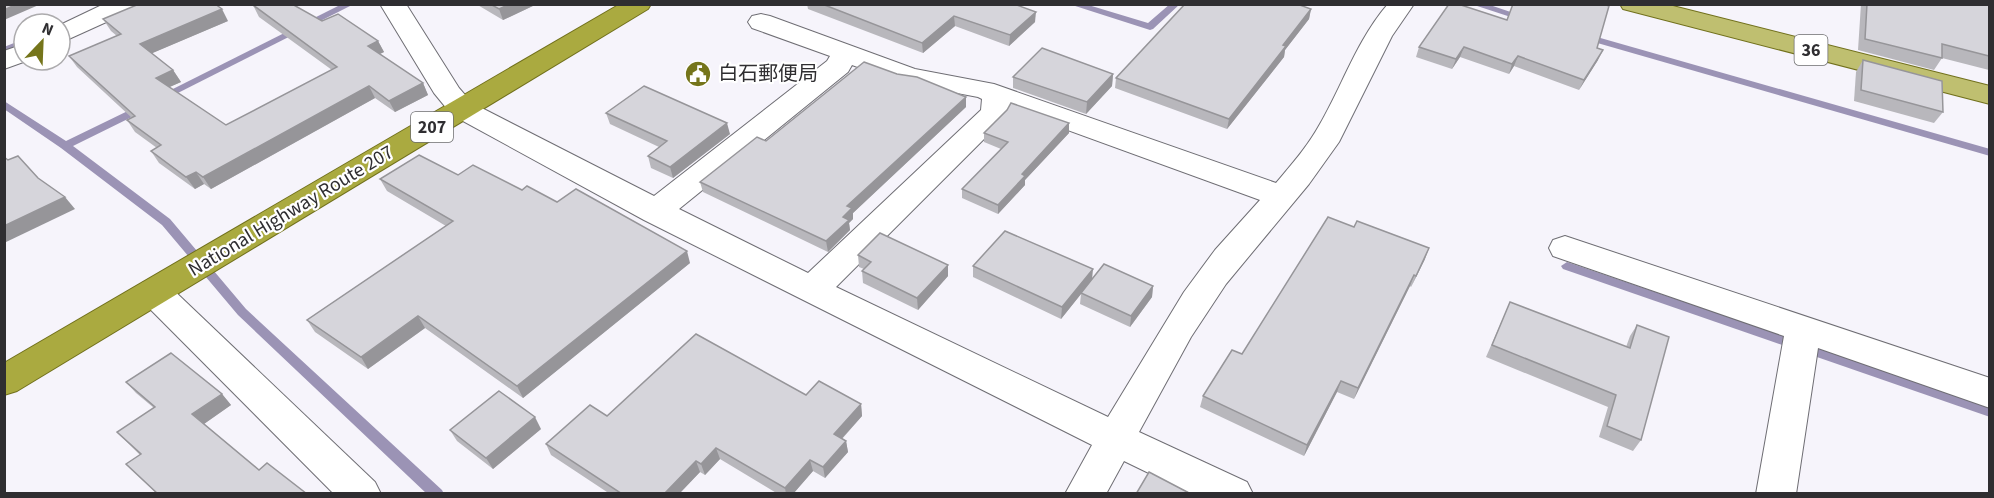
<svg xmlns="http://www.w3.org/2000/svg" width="1994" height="498" font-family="'Source Sans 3','Noto Sans JP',sans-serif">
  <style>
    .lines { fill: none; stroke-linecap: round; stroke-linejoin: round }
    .stream { fill: #9b93b5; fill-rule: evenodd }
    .minor-casing { stroke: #6f6e74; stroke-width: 2 }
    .primary-casing { stroke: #71701c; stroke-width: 2 }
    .trunk-casing { stroke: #71701c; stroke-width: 2 }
    .minor { fill: #fff; fill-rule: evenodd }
    .primary { fill: #bfbf70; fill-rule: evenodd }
    .trunk { fill: #aaaa40; fill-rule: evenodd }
    .wall { fill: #b8b7bc }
    .shaded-wall { fill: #969599 }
    .building { fill: #d6d5db; stroke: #969599; stroke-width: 1.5 }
    .labels { text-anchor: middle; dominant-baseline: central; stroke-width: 4.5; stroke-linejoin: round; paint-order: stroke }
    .shield { fill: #fff; stroke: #6d6d6f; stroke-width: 1.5 }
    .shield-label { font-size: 18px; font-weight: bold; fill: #2f2e31 }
    .poi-label { font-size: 20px; fill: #2f2e31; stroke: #fff; text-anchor: start }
    .street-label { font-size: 20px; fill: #2f2e31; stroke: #fff }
  </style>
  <rect width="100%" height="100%" fill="#f6f4fb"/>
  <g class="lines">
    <g class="stream">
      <path d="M 342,4 L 354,4 L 164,100 L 160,101 L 155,98 Z"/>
      <path d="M 1069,4 L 1085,4 L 1148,23 L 1170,4 L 1180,4 L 1153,29 L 1150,30 Z"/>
      <path d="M 1471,4 L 1487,4 L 1528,18 L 1523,21 Z"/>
      <path d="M 1583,33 L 1990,149 L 1990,156 L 1580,38 L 1580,34 Z"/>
      <path d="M 24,39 L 24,46 L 4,54 L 4,47 Z"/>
      <path d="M 4,101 L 66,141 L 138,106 L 146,106 L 147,108 L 146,110 L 73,146 L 170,219 L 246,309 L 442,490 L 444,494 L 427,494 L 238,315 L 162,225 L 61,148 L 4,109 Z"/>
      <path d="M 1567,262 L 1990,406 L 1990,417 L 1563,269 L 1561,266 Z"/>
    </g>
    <g class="minor-casing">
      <g id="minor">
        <path d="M 104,4 L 138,4 L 135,9 L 60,43 L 60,25 Z"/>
        <path d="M 380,4 L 406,4 L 459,88 L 472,103 L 654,196 L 827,61 L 830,56 L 752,28 L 748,22 L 752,16 L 761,14 L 770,16 L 915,69 L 994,84 L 1276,183 C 1292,164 1308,146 1320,124 C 1343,84 1357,40 1388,4 L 1414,4 L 1392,36 L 1339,142 L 1309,184 L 1226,284 L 1191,337 L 1139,432 L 1247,482 L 1253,494 L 1192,494 L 1124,461 L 1106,494 L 1065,494 L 1092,445 L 644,220 L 452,115 L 434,93 ZM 852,65 L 899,82 L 978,97 L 982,99 L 981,110 L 808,273 L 679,209 L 848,72 ZM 1010,109 L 1260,200 L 1215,250 L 1184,292 L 1108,417 L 836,287 L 1005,118 Z"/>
        <path d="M 24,44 L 24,60 L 29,60 L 4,69 L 4,51 Z"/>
        <path d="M 1565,236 L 1990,378 L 1990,408 L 1818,348 L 1796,494 L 1756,494 L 1784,336 L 1553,256 L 1549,248 L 1553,240 Z"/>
        <path d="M 154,279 L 166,283 L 375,482 L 381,494 L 334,494 L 142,301 L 137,292 L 142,283 Z"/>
      </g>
    </g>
    <g class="primary-casing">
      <path id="primary" d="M 1620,4 L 1665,4 L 1990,86 L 1990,104 L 1623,9 Z"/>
    </g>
    <g class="trunk-casing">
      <path id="trunk" d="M 620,4 L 651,4 L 648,9 L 17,391 L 4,395 L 4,363 Z"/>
    </g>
    <use href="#minor" class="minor"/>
    <use href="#primary" class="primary"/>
    <use href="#trunk" class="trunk"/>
  </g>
  <g class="wall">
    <path d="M 476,4 L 537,4 L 503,20 Z"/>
    <path d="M 807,4 L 1014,4 L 1035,22 L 1009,46 L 955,26 L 923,53 L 808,9 Z"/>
    <path d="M 1861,4 L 1989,4 L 1989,70 L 1942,58 L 1934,70 L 1858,50 Z"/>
    <path d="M 253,5 L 322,21 L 378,41 L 384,52 L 380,54 L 423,83 L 428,95 L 395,112 L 375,98 L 211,189 L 204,184 L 195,189 L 159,163 L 151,151 L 157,148 L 135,132 L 127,120 L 132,118 L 77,67 L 69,56 L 117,36 L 111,31 L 103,19 L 228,21 L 152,53 L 173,70 L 181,82 L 169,87 L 226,125 L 332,70 L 259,17 Z"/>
    <path d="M 1311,9 L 1309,19 L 1285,50 L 1284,57 L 1227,129 L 1115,88 L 1116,78 Z"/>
    <path d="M 1419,47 L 1597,48 L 1598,60 L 1579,90 L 1514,66 L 1509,74 L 1460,57 L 1452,69 L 1416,57 Z"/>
    <path d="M 1863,60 L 1943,112 L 1934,123 L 1854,101 L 1856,72 Z"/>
    <path d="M 1113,74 L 1112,86 L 1086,114 L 1013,88 L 1013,77 Z"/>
    <path d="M 966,107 L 853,213 L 853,219 L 849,223 L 850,230 L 828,252 L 703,192 L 700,182 Z"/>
    <path d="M 606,113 L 730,134 L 673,178 L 651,168 L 648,156 L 659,147 L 610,124 Z"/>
    <path d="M 984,133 L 1069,133 L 1025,180 L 1025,185 L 998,214 L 962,198 L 962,189 L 1001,149 L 984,142 Z"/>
    <path d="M 458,175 L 522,190 L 557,202 L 690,263 L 523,398 L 425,328 L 368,369 L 315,332 L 307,320 L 446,226 L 387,191 L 380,179 Z"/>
    <path d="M 858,255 L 948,276 L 918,310 L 863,283 L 862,271 L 864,269 L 859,267 Z"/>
    <path d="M 1425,259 L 1411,287 L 1410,286 L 1354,399 L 1337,392 L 1304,456 L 1200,407 L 1203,396 L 1242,354 Z"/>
    <path d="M 973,266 L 1092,279 L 1153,286 L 1152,297 L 1130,327 L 1080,304 L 1081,294 L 1061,319 L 973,277 Z"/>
    <path d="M 1510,302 L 1626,347 L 1630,336 L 1637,325 L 1641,440 L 1633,451 L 1599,437 L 1608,407 L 1486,357 Z"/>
    <path d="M 126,382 L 222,394 L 231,405 L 204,424 L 259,470 L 307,494 L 157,494 L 126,464 L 140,455 L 117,432 L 154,408 L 136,393 Z"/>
    <path d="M 861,404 L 862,416 L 842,439 L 846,441 L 848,452 L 825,478 L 813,471 L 793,494 L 778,494 L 720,459 L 705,475 L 700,472 L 679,494 L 610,494 L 551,455 L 546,444 L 607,416 Z"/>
    <path d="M 541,429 L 493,469 L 457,441 L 450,430 Z"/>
  </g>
  <g class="shaded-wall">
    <path d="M 17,4 L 41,4 L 4,20 L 4,10 Z"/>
    <path d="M 510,4 L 537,4 L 503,20 L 499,9 Z"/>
    <path d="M 222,9 L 228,21 L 148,55 L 140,44 Z"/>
    <path d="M 1311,9 L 1309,19 L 1285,50 L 1284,57 L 1227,129 L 1229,119 L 1283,45 Z"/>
    <path d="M 1036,12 L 1035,22 L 1009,46 L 1010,35 Z"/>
    <path d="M 954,16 L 955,26 L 923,53 L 922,43 Z"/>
    <path d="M 378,41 L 384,52 L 373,57 L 368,46 Z"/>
    <path d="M 1464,47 L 1460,57 L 1452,69 L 1456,59 Z"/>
    <path d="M 1603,50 L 1598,60 L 1579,90 L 1584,80 Z"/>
    <path d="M 1518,56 L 1514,66 L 1509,74 L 1512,64 Z"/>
    <path d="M 173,70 L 181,82 L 163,90 L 156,78 Z"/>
    <path d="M 1113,74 L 1112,86 L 1086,114 L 1087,102 Z"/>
    <path d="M 423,83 L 428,95 L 395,112 L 389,101 Z"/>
    <path d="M 369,86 L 375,98 L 211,189 L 203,177 Z"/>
    <path d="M 966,97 L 966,107 L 853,213 L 853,219 L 849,223 L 850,230 L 828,252 L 826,241 L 843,217 L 847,206 Z"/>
    <path d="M 727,123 L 730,134 L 673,178 L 670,167 Z"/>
    <path d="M 1069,123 L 1069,133 L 1025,180 L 1025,185 L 998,214 L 998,205 L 1022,174 Z"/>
    <path d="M 196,172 L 204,184 L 195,189 L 186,177 Z"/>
    <path d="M 65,197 L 75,209 L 4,243 L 4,226 Z"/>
    <path d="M 1429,248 L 1425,259 L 1411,287 L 1416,276 Z"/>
    <path d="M 687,251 L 690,263 L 523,398 L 517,386 Z"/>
    <path d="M 948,265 L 948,276 L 918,310 L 917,298 Z"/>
    <path d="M 1093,269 L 1092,280 L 1081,293 L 1081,294 L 1061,319 L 1062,307 Z"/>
    <path d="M 1414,275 L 1410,286 L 1354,399 L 1358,388 Z"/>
    <path d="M 1153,286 L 1152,297 L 1130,327 L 1131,316 Z"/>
    <path d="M 418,316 L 425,328 L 368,369 L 361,357 Z"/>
    <path d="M 1341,381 L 1337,392 L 1304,456 L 1307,445 Z"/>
    <path d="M 222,394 L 231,405 L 201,426 L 192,414 Z"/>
    <path d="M 861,404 L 862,416 L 836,445 L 834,434 Z"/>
    <path d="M 535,417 L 541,429 L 493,469 L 486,458 Z"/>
    <path d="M 846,441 L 848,452 L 825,478 L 823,467 Z"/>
    <path d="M 716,448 L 720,459 L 705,475 L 701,464 Z"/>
    <path d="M 810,460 L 813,471 L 793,494 L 786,494 L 785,488 Z"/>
    <path d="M 696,461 L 700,472 L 679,494 L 664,494 Z"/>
  </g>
  <g class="building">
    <path d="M 4,4 L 17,4 L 4,10 Z"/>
    <path d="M 139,4 L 215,4 L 222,9 L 140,44 L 173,70 L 156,78 L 226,125 L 337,67 L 253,5 L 253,4 L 292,4 L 322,21 L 338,14 L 378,41 L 368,46 L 423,83 L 389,101 L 369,86 L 203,177 L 196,172 L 186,177 L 151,151 L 161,145 L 127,120 L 135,116 L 69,56 L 121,34 L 103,19 Z"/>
    <path d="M 490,4 L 510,4 L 499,9 Z"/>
    <path d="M 822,4 L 1014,4 L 1036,12 L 1010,35 L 954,16 L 922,43 Z"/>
    <path d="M 1185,4 L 1297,4 L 1311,9 L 1283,45 L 1286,46 L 1229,119 L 1116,78 Z"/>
    <path d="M 1449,4 L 1458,4 L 1507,20 L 1513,4 L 1603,4 L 1609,6 L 1597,48 L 1603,50 L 1584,80 L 1518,56 L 1512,64 L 1464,47 L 1456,59 L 1419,47 Z"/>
    <path d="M 1867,4 L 1989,4 L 1989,56 L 1942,44 L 1942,58 L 1865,39 Z"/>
    <path d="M 1042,48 L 1113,74 L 1087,102 L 1013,77 Z"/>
    <path d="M 1863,60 L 1942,81 L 1943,112 L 1861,90 Z"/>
    <path d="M 864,62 L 897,74 L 917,77 L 966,97 L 847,206 L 852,208 L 843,217 L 849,220 L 826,241 L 700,182 L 757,137 L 766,141 Z"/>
    <path d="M 644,86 L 727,123 L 670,167 L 648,156 L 667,141 L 606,113 Z"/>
    <path d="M 1011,103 L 1069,123 L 1022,174 L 1025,176 L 998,205 L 962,189 L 1008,142 L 984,133 L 1007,110 Z"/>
    <path d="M 419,155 L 458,175 L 473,165 L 522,190 L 527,186 L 557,202 L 576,189 L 687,251 L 517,386 L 418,316 L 361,357 L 307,320 L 453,221 L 380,179 Z"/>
    <path d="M 18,156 L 38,178 L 65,197 L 4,226 L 4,157 L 8,160 Z"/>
    <path d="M 1328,217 L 1354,227 L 1357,221 L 1429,248 L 1416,276 L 1414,275 L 1358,388 L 1341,381 L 1307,445 L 1203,396 L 1232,350 L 1242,354 Z"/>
    <path d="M 1005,231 L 1093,269 L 1062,307 L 973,266 Z"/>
    <path d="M 880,233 L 948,265 L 917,298 L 862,271 L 871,262 L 858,255 Z"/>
    <path d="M 1104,264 L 1153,286 L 1131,316 L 1081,293 Z"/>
    <path d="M 1510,302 L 1630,348 L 1637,325 L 1669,337 L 1641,440 L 1607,426 L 1616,395 L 1492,345 Z"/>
    <path d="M 696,334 L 806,395 L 819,381 L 861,404 L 834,434 L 846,441 L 823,467 L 810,460 L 785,488 L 716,448 L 701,464 L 696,461 L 664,494 L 622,494 L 546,444 L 590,405 L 607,416 Z"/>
    <path d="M 171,353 L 222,394 L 192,414 L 259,470 L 267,463 L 307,494 L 158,494 L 126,464 L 141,454 L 117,432 L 155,407 L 126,382 Z"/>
    <path d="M 499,391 L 535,417 L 486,458 L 450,430 Z"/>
    <path d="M 1149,472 L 1191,494 L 1136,494 Z"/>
  </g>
  <defs>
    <g id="civic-disc" transform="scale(1.35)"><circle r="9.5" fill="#75751b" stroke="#fff"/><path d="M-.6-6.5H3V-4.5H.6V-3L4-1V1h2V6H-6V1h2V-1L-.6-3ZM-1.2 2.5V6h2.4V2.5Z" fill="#fff"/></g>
  </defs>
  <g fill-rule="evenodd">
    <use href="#civic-disc" x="698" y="74"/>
  </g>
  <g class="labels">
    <g class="shield">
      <rect x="1794.5" y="35" width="33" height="30" rx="4.5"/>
      <rect x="411" y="112" width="42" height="30" rx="4.5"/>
    </g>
    <g class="shield-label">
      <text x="1811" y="50">36</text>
      <text x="432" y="127">207</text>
    </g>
    <g class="poi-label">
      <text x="718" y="74">白石郵便局</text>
    </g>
    <g class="street-label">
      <text transform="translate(291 211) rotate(-31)">National Highway Route 207</text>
    </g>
  </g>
  <rect width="1994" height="498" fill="none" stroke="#2f2e31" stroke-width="12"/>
  <g transform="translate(42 42) rotate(23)"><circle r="28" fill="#ffffff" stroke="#acabad" stroke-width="1.5"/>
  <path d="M0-4.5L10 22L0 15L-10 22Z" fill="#75751b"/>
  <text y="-9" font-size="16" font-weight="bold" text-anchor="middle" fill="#2f2e31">N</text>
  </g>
</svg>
